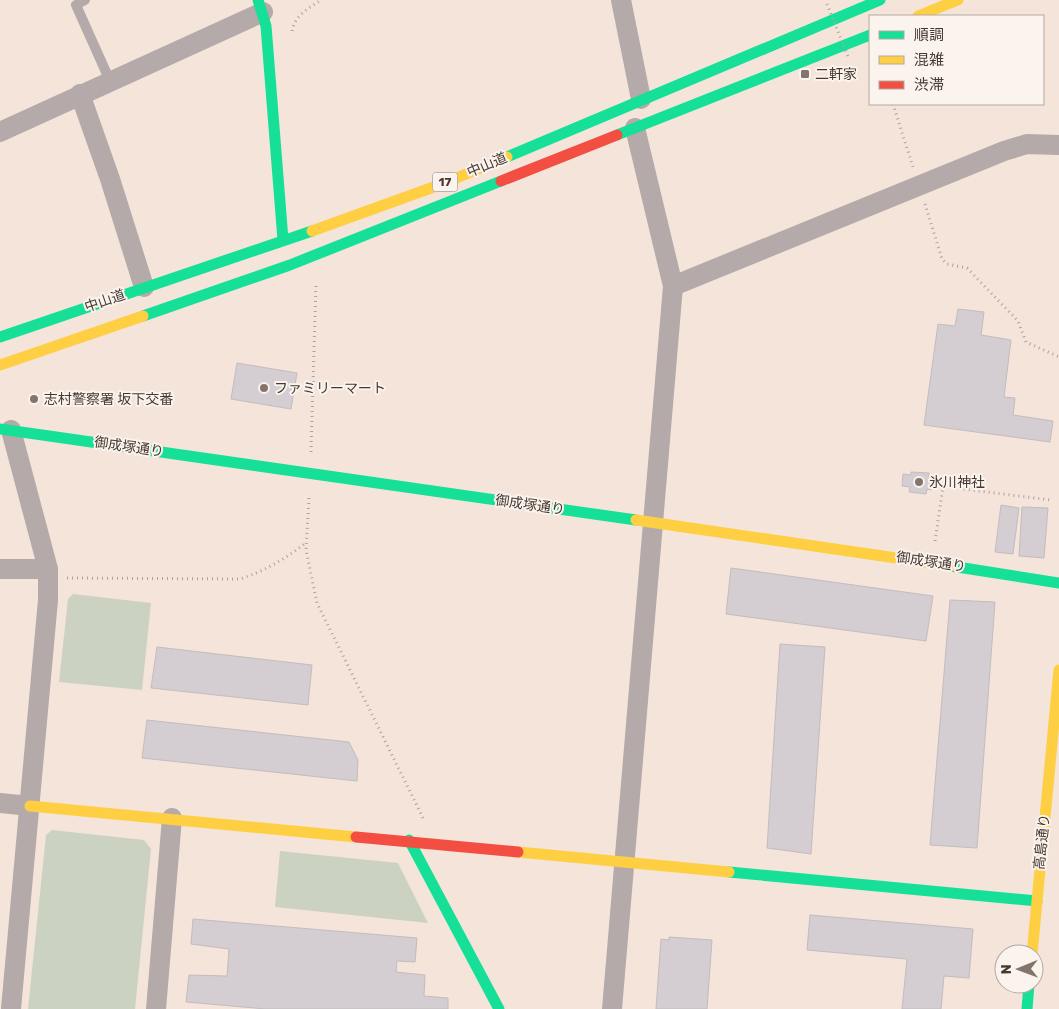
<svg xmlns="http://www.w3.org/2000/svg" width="1059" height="1009" font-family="Rubik,'Noto Sans JP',sans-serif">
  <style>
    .green { fill: #cbd2c1 }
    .building { fill: #d4cdd1; stroke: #c3bcbe }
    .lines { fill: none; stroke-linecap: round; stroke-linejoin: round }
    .path { stroke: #aca3a0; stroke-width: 3; stroke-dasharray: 1 4; stroke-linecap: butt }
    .lane { stroke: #b3aaa9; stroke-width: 10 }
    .street { stroke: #b3aaa9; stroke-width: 20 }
    .fast { stroke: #16e098; stroke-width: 11 }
    .slow { stroke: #ffcf43; stroke-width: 11 }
    .jam { stroke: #f24e42; stroke-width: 11 }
    .path-bridge { stroke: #aca3a0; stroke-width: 3; stroke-dasharray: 1 4; stroke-linecap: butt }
    .poi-dot { fill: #84756c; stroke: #faf3ee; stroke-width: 2 }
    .labels { text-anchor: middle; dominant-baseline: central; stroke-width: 4; stroke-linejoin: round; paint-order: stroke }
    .shield { fill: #faf3ee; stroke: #7d7169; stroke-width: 1 }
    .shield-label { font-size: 12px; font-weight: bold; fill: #473930 }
    .poi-label { font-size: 14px; fill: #473930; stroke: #faf3ee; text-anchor: start }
    .street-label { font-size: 14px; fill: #473930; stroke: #faf3ee }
  </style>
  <rect width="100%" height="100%" fill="#f4e4da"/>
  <g class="green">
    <path d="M 73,594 L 151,603 L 142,690 L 59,682 L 68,599 Z"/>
    <path d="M 52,830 L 144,840 L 151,849 L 135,1009 L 28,1009 L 46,835 Z"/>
    <path d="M 280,851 L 398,863 L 428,923 L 275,907 Z"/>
  </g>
  <g class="building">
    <path d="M 958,309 L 984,312 L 981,335 L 1011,340 L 1004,397 L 1015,398 L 1013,415 L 1053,421 L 1050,442 L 924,425 L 938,324 L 955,326 Z"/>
    <path d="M 237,363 L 297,373 L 291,409 L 231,399 Z"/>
    <path d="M 911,472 L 929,473 L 929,477 L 932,478 L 931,490 L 927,489 L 926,494 L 909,492 L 910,487 L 902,486 L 903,474 L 911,475 Z"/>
    <path d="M 1001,505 L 1019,508 L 1013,554 L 995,552 Z"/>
    <path d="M 1022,507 L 1048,508 L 1044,558 L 1019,556 Z"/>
    <path d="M 731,568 L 933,596 L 926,641 L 726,614 Z"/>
    <path d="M 950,600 L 995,602 L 977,848 L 930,845 Z"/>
    <path d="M 780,644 L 825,647 L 811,854 L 767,848 Z"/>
    <path d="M 157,647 L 312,665 L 308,705 L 151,688 Z"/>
    <path d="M 147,720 L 349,742 L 358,760 L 357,781 L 142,758 Z"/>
    <path d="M 810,915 L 973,929 L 969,978 L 944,976 L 941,1009 L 902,1009 L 907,959 L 807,950 Z"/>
    <path d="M 193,919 L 417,938 L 415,962 L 397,961 L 396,972 L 425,975 L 424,996 L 448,998 L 448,1009 L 266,1009 L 186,1002 L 189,975 L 227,976 L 229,949 L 191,944 Z"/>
    <path d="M 669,937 L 712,940 L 707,1009 L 656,1009 L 661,939 L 669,940 Z"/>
  </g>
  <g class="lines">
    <g class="path">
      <path d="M 292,31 C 295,15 309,8 321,0"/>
      <path d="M 893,104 L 913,167"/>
      <path d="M 925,204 L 942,259 L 947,264 L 967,268 L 1018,321 L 1026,342 L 1059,357"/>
      <path d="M 311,452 L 316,282"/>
      <path d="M 939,486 L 1051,500"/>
      <path d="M 309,498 L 306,550 L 317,603 L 424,820"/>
      <path d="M 935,541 L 943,487"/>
      <path d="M 67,578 L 240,579 C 265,571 285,559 307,542"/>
    </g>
    <path class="lane" d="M 85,0 L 76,5 L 110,81"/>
    <g class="street">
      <path d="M 621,0 L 641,99"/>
      <path d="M 80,94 L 110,179 L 144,287"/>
      <path d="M 0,132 L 263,12"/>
      <path d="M 673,286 L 1004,151 L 1027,144 L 1059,145"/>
      <path d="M 11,430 L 48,569 L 48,600 L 11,1009"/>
      <path d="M 0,569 L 48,569"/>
      <path d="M 0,803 L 30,806"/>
      <path d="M 156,1009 L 172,818"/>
      <path d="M 612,1009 L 673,286 L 635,128"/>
    </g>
    <g class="fast">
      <path d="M 258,0 L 266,26 L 283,240"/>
      <path d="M 617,135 L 870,35"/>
      <path d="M 507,157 L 880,0"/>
      <path d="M 143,316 L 290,265 L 501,181"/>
      <path d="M 0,337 L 312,231"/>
      <path d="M 0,429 L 636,520"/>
      <path d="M 951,566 L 1059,583"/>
      <path d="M 409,840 L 499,1009"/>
      <path d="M 729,872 L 1037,901"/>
      <path d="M 1027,1009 L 1029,984"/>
    </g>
    <g class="slow">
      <path d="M 918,16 L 958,0"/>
      <path d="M 312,231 L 442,184 L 507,157"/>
      <path d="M 0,365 L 143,316"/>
      <path d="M 636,520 L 951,566"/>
      <path d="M 30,806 L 356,837"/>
      <path d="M 518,852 L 729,872"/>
      <path d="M 1032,954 L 1059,670"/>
    </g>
    <g class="jam">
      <path d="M 501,181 L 617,135"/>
      <path d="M 356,837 L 518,852"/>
    </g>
    <path class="path-bridge" d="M 827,4 L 849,59"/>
  </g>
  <g class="poi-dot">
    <rect x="800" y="69" width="10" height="10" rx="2.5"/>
    <circle cx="264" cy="388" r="5"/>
    <circle cx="34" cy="399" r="5"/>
    <circle cx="919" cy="482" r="5"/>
  </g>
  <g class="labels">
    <rect class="shield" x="432.5" y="172.5" width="25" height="19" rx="4"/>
    <g class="shield-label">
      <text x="445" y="182">17</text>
    </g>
    <g class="poi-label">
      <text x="815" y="74">二軒家</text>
      <text x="274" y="388">ファミリーマート</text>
      <text x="44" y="399">志村警察署 坂下交番</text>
      <text x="929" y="482">氷川神社</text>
    </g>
    <g class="street-label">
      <text transform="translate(487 165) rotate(-23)">中山道</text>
      <text transform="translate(105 301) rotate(-19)">中山道</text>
      <text transform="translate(129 447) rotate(8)">御成塚通り</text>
      <text transform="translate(530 505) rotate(8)">御成塚通り</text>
      <text transform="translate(931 562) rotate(8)">御成塚通り</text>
      <text transform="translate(1042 842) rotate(-84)">高島通り</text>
    </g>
  </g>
  <rect x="869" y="15" width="175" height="90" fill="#faf3ee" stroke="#b2a9a2"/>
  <rect x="879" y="31" width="25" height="8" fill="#16e098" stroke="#b2a9a2"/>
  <text x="914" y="40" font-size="15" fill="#473930">順調</text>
  <rect x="879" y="56" width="25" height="8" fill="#ffcf43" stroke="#b2a9a2"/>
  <text x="914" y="65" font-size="15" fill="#473930">混雑</text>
  <rect x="879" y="81" width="25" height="8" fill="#f24e42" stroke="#b2a9a2"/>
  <text x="914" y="90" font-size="15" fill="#473930">渋滞</text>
  <g transform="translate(1019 969) rotate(269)"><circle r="24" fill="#faf3ee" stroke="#b2a9a2"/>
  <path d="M0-4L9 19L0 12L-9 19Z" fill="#84756c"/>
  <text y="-8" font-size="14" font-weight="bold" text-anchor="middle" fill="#473930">N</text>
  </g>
</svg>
